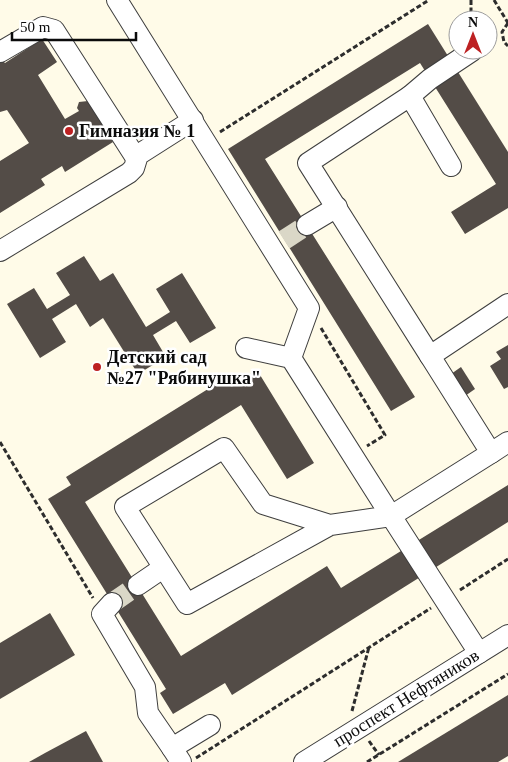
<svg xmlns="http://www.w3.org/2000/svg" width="508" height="762" font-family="Georgia,serif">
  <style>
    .building { fill: #534c47 }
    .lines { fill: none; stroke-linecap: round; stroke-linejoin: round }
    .minor-tunnel { stroke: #dad7c7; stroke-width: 20; stroke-dasharray: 20 10; stroke-linecap: butt }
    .minor-casing { stroke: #3e3e3e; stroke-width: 22 }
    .path { stroke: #2d2d2d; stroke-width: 3; stroke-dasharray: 5 2.5; stroke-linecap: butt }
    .minor { stroke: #fff; stroke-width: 20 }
    .poi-dot { fill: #bd2122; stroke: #fff; stroke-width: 2 }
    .labels { text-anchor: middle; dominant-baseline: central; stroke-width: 5; stroke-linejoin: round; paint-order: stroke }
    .poi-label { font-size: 18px; font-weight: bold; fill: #0b0b0b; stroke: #fff; text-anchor: start }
    .street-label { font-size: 18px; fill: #0b0b0b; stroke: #fff }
  </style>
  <rect width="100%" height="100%" fill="#fffbe8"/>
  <g class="building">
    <path d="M 428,24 L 508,152 L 508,208 L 465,234 L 451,212 L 496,184 L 420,63 L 265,159 L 415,397 L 391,411 L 228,149 Z"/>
    <path d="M 42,39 L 57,62 L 38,75 L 65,119 L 79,111 L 77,108 L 79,102 L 88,101 L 113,142 L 65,172 L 62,166 L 41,179 L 45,185 L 0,213 L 0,161 L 29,143 L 7,110 L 0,112 L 0,63 L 3,61 L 5,63 Z"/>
    <path d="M 84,256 L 100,281 L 113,273 L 146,327 L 170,312 L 156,289 L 182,273 L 216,328 L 190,343 L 176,321 L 153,335 L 166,357 L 138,374 L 103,318 L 90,327 L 76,304 L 52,319 L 66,342 L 40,358 L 7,304 L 34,288 L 47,309 L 70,295 L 56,273 Z"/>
    <path d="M 508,345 L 508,387 L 504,389 L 490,366 L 501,359 L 496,352 Z"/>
    <path d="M 461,367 L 475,389 L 465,396 L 451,374 Z"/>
    <path d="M 257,370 L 314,463 L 287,479 L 241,405 L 85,502 L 181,656 L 327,566 L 341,588 L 508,485 L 508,522 L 232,695 L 225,683 L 173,714 L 160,693 L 166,689 L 48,499 L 71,485 L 66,477 L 229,376 L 234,384 Z"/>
    <path d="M 50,613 L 75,655 L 0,699 L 0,643 Z"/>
    <path d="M 508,695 L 508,756 L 498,762 L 398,762 Z"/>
    <path d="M 86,731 L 103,762 L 29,762 L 45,753 Z"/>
  </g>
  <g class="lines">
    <g class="minor-tunnel">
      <path d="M 284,240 L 307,225"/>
      <path d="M 112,603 L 138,585"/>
    </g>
    <g class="minor-casing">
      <g id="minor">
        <path d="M 117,0 L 309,308 L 291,358"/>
        <path d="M 0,52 L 43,27 L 54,30 L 136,158"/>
        <path d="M 410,96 L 430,79 L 472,51"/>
        <path d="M 307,225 L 337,207"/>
        <path d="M 0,251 L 129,173 L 134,168 L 138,155 L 193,120"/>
        <path d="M 246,348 L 291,358 L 391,516 L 330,525 L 263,504 L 224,448 L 125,507 L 187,604 L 330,525"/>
        <path d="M 430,356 L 308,163 L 410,96 L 451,166"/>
        <path d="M 491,453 L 508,442"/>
        <path d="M 138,585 L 163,568"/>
        <path d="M 112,603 L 102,614 L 145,687 L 148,713 L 172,748"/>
        <path d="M 479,653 L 391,516 L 491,453 L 430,356 L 508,304"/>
        <path d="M 181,762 L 172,748 L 210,725"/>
        <path d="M 304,762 L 508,635"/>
      </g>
    </g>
    <g class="path">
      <path d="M 471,0 L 471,20"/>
      <path d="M 494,0 L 508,23"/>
      <path d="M 508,23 L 502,32 L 504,42 L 508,46"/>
      <path d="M 220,132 L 429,0"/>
      <path d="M 321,328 L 385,435 L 367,446"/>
      <path d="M 0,442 L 93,598"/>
      <path d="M 460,590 L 508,559"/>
      <path d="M 352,711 L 369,647"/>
      <path d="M 369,741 L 379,755"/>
      <path d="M 196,758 L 431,608"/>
      <path d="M 367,762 L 508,674"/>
    </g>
    <use href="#minor" class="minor"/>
  </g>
  <g class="poi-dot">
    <circle cx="69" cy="131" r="5"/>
    <circle cx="97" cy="367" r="5"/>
  </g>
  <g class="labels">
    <g class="poi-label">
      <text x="79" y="131">Гимназия № 1</text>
      <text x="107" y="357">Детский сад<tspan x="107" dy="21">№27 "Рябинушка"</tspan></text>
    </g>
    <g class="street-label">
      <text transform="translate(406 698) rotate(-32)">проспект Нефтяников</text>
    </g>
  </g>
  <g transform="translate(473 35)"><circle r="24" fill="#ffffff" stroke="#9d9d9d"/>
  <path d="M0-4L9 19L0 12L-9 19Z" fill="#bd2122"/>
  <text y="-8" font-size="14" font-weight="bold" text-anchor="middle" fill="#0b0b0b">N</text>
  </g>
  <path d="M12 32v8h124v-8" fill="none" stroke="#0b0b0b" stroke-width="2.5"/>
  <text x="20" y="32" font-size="15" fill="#0b0b0b" stroke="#ffffff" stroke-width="4" paint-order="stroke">50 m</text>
</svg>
